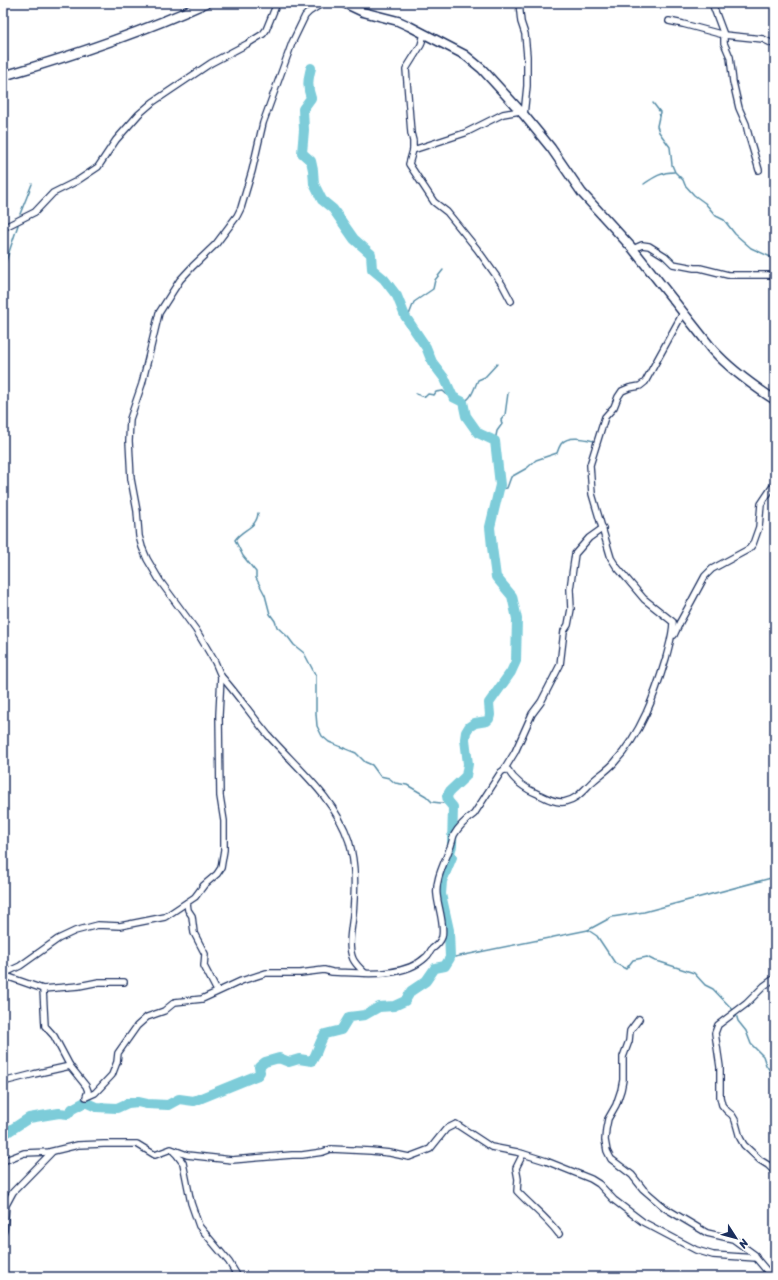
<svg xmlns="http://www.w3.org/2000/svg" width="778" height="1280" font-family="Sriracha,sans-serif">
  <style>
    .lines { fill: none; stroke-linecap: round; stroke-linejoin: round }
    .stream { stroke: #568da8; stroke-width: 1.5 }
    .river { stroke: #7dccd9; stroke-width: 10 }
    .street-casing { stroke: #1b2f5e; stroke-width: 8 }
    .secondary-casing { stroke: #1b2f5e; stroke-width: 11 }
    .street { stroke: #fff; stroke-width: 5.5 }
    .secondary { stroke: #fff; stroke-width: 8 }
  </style>
  <rect width="100%" height="100%" fill="#fff"/>
  <filter id="ink" filterUnits="userSpaceOnUse"><feTurbulence type="fractalNoise" baseFrequency=".025" numOctaves="2"/><feDisplacementMap in="SourceGraphic" scale="8" xChannelSelector="R" yChannelSelector="G"/><feConvolveMatrix kernelMatrix="1 2 1 2 8 2 1 2 1" color-interpolation-filters="sRGB"/></filter>
  <g filter="url(#ink)">
    <g class="lines">
      <g class="stream">
        <path d="M 653,103 L 660,112 L 657,126 L 659,132 L 670,147 L 672,165 L 675,172 L 683,180 L 685,185 L 694,195 L 705,203 L 716,216 L 724,220 L 735,234 L 751,248 L 775,259"/>
        <path d="M 644,184 C 654,177 662,172 674,172"/>
        <path d="M 20,214 L 32,184"/>
        <path d="M 3,270 L 18,225"/>
        <path d="M 405,316 L 409,315 L 414,302 L 433,289 L 435,280 L 443,270"/>
        <path d="M 416,394 L 425,397 L 428,394 L 434,395 L 436,392 L 443,391 C 449,397 461,407 469,398 C 473,394 475,386 478,380 L 485,377 L 497,364"/>
        <path d="M 495,441 L 497,431 L 502,424 L 501,420 L 505,415 L 508,393"/>
        <path d="M 500,485 L 502,489 L 507,488 L 511,477 L 527,468 L 536,460 L 557,453 C 558,450 559,447 561,444 C 568,435 585,439 594,441"/>
        <path d="M 258,513 C 257,528 242,529 235,540 L 243,556 L 256,572 L 256,578 L 265,595 L 270,614 L 275,621 L 277,627 L 288,637 L 294,645 L 304,653 L 316,676 L 316,714 L 317,726 L 322,736 L 329,742 L 356,753 L 365,762 L 372,765 L 380,776 L 389,778 L 395,783 L 407,785 L 426,796 L 432,802 L 450,804"/>
        <path d="M 588,930 L 597,936 L 615,963 L 626,969 L 633,960 L 647,957 L 655,961 L 660,962 L 694,973 L 705,985 L 713,989 L 734,1011"/>
        <path d="M 450,958 L 588,930 L 612,917 L 644,912 L 775,877"/>
        <path d="M 736,1014 L 738,1021 L 746,1031 L 751,1044 L 763,1056 L 766,1065 L 775,1078"/>
      </g>
      <path class="river" d="M 3,1135 L 29,1118 L 59,1113 L 68,1114 L 72,1109 L 85,1102 L 96,1107 L 117,1108 L 128,1103 L 138,1102 L 147,1104 L 168,1105 L 179,1099 L 194,1101 L 258,1075 L 260,1072 L 259,1067 L 265,1062 L 279,1058 L 289,1062 L 299,1059 L 312,1061 C 318,1052 319,1042 325,1034 L 341,1030 L 349,1017 L 365,1015 L 379,1007 L 394,1006 L 405,1001 L 411,991 L 426,981 L 435,968 L 445,966 L 450,958 L 449,930 L 441,894 L 442,881 L 452,857 L 450,853 L 452,846 L 453,807 L 448,801 L 447,796 L 450,791 L 466,776 L 468,764 L 465,739 L 466,732 L 469,727 L 475,723 L 487,721 L 489,719 L 490,715 L 489,703 L 511,672 L 516,661 L 517,619 L 512,596 L 496,577 L 492,547 L 490,527 L 500,485 L 495,441 L 478,433 L 466,416 L 463,402 L 453,397 L 445,379 L 432,362 L 426,347 L 405,316 L 397,296 L 384,279 L 372,269 L 371,254 L 354,239 L 333,209 L 322,200 L 314,184 L 313,170 L 311,161 L 302,153 L 304,130 L 303,109 L 311,98 C 307,87 308,79 311,68"/>
      <g class="street-casing">
        <g id="street">
          <path d="M 519,3 L 521,22 L 525,34 L 527,56 L 527,86 L 524,115"/>
          <path d="M 712,3 L 724,35 L 724,43 L 730,57 L 733,82 L 739,108 L 746,124 L 748,133 L 759,170"/>
          <path d="M 669,21 L 683,24 L 724,35 L 763,39 L 775,45"/>
          <path d="M 424,34 L 421,45 L 406,69 L 411,133 L 413,141 L 413,150 L 409,164 L 434,202 L 447,212 L 477,249 L 502,284 L 511,301"/>
          <path d="M 3,50 L 4,75"/>
          <path d="M 413,150 L 465,133 L 503,114 L 520,111"/>
          <path d="M 3,228 L 35,212 L 53,193 L 77,181 L 98,167 L 116,140 L 139,114 L 153,102 L 211,63 L 247,44 L 263,34 L 266,30 L 277,3"/>
          <path d="M 633,249 L 642,245 L 649,246 L 665,256 L 673,264 L 694,268 L 700,268 L 728,275 L 775,275"/>
          <path d="M 674,635 L 680,622 L 691,602 L 705,576 L 712,569 L 749,549 L 753,544 L 759,527 L 761,504 L 775,483"/>
          <path d="M 221,676 C 238,695 252,716 268,735 C 298,769 334,797 349,841 C 356,865 355,890 353,914 C 352,928 347,945 353,959 C 356,965 361,969 365,973"/>
          <path d="M 504,770 L 515,752 L 532,714 L 541,702 L 560,665 L 564,631 L 568,625 L 571,609 L 570,589 L 575,554 L 589,538 L 603,528"/>
          <path d="M 187,903 L 188,910 L 192,916 L 194,933 L 205,954 L 204,966 L 217,991"/>
          <path d="M 3,974 L 20,966 L 58,939 L 75,931 L 98,925 L 120,926 L 165,917 L 195,897 L 204,885 L 217,874 L 221,868 L 224,850 L 224,821 L 220,796 L 219,715 L 221,676 L 215,662 L 196,630 L 160,581 L 147,559 L 142,547 L 139,536 L 137,511 L 131,479 L 129,441 L 130,419 L 142,384 L 159,313 L 180,280 L 193,266 L 216,244 L 237,216 L 241,208 L 252,171 L 263,123 L 292,43 L 305,16 L 309,12 L 323,3"/>
          <path d="M 3,975 L 43,989 L 79,986 L 99,982 L 124,982"/>
          <path d="M 775,978 L 764,986 L 746,1004 L 718,1025 L 715,1033 L 720,1067 L 720,1097 L 722,1105 L 727,1111 L 732,1115 L 735,1120 L 740,1138 L 744,1145 L 760,1160 L 768,1165 L 775,1172"/>
          <path d="M 43,989 L 45,1026 L 54,1036 L 70,1066 L 86,1086 L 88,1091 L 86,1097 L 95,1093 L 112,1075 L 117,1062 L 118,1053 L 137,1026 L 147,1017 L 164,1011 L 175,1002 L 202,999 L 241,981 L 266,973 L 300,973 L 324,970 L 332,972 C 361,973 403,979 426,957 C 429,955 430,951 432,949 C 436,946 440,943 442,937 C 445,925 438,907 437,895 C 435,880 444,864 449,850 C 452,845 452,840 454,835 C 458,828 467,819 474,814 L 501,772 L 504,770 L 508,770 C 515,782 526,789 538,794 C 546,798 555,803 564,802 C 577,799 582,792 591,783 C 598,776 607,771 614,763 C 641,734 655,695 666,658 C 669,646 673,634 673,622 L 644,599 L 616,566 L 611,558 L 592,494 L 590,465 L 605,417 L 614,407 L 618,397 L 622,391 L 629,388 L 640,386 L 645,382 L 683,313"/>
          <path d="M 639,1019 L 630,1031 L 629,1041 L 623,1057 L 623,1080 L 621,1090 L 616,1105 L 608,1119 L 606,1129 L 605,1140 L 607,1151 L 611,1159 L 632,1175 L 643,1189 L 665,1208 L 707,1233 L 733,1239 L 755,1255 L 756,1258 L 772,1277"/>
          <path d="M 3,1082 L 34,1074 L 70,1066"/>
          <path d="M 174,1152 L 177,1155 L 183,1163 L 191,1203 L 199,1226 L 229,1262 L 238,1277"/>
          <path d="M 523,1154 L 516,1168 L 518,1179 L 517,1191 C 531,1206 547,1218 559,1234"/>
          <path d="M 3,1161 L 24,1153 L 49,1152 L 78,1145 L 104,1144 L 137,1144 L 155,1155 L 171,1149 L 187,1155 L 232,1160 L 292,1155 L 302,1155 L 323,1152 L 331,1149 L 371,1151 L 390,1153 L 409,1157 L 430,1149 L 446,1129 L 456,1124 L 491,1147 L 517,1152 L 546,1161 L 591,1179 L 599,1184 L 614,1200 L 643,1222 L 696,1250 L 713,1255 L 756,1258"/>
          <path d="M 3,1233 L 4,1230 L 6,1205 L 13,1192 L 52,1152"/>
        </g>
      </g>
      <g class="secondary-casing">
        <g id="secondary">
          <path d="M 344,3 L 363,12 L 398,21 L 409,26 L 465,55 L 482,69 L 524,115 L 551,148 L 582,193 L 633,249 L 713,350 C 731,370 752,385 775,400"/>
          <path d="M 3,76 C 72,56 140,33 206,3"/>
        </g>
      </g>
      <use href="#street" class="street"/>
      <use href="#secondary" class="secondary"/>
    </g>
  </g>
  <rect width="778" height="1280" fill="none" stroke="#fff" stroke-width="16"/>
  <rect x="8" y="8" width="762" height="1264" fill="none" stroke="#1b2f5e" stroke-width="1.5" filter="url(#ink)"/>
  <g transform="translate(736 1238) rotate(126)" stroke="#ffffff" stroke-width="3" paint-order="stroke">
  <path d="M0-3L7 15L0 10L-7 15Z" fill="#1b2f5e"/>
  <text y="-6" font-size="11" font-weight="bold" text-anchor="middle" fill="#1b2f5e">N</text>
  </g>
</svg>
